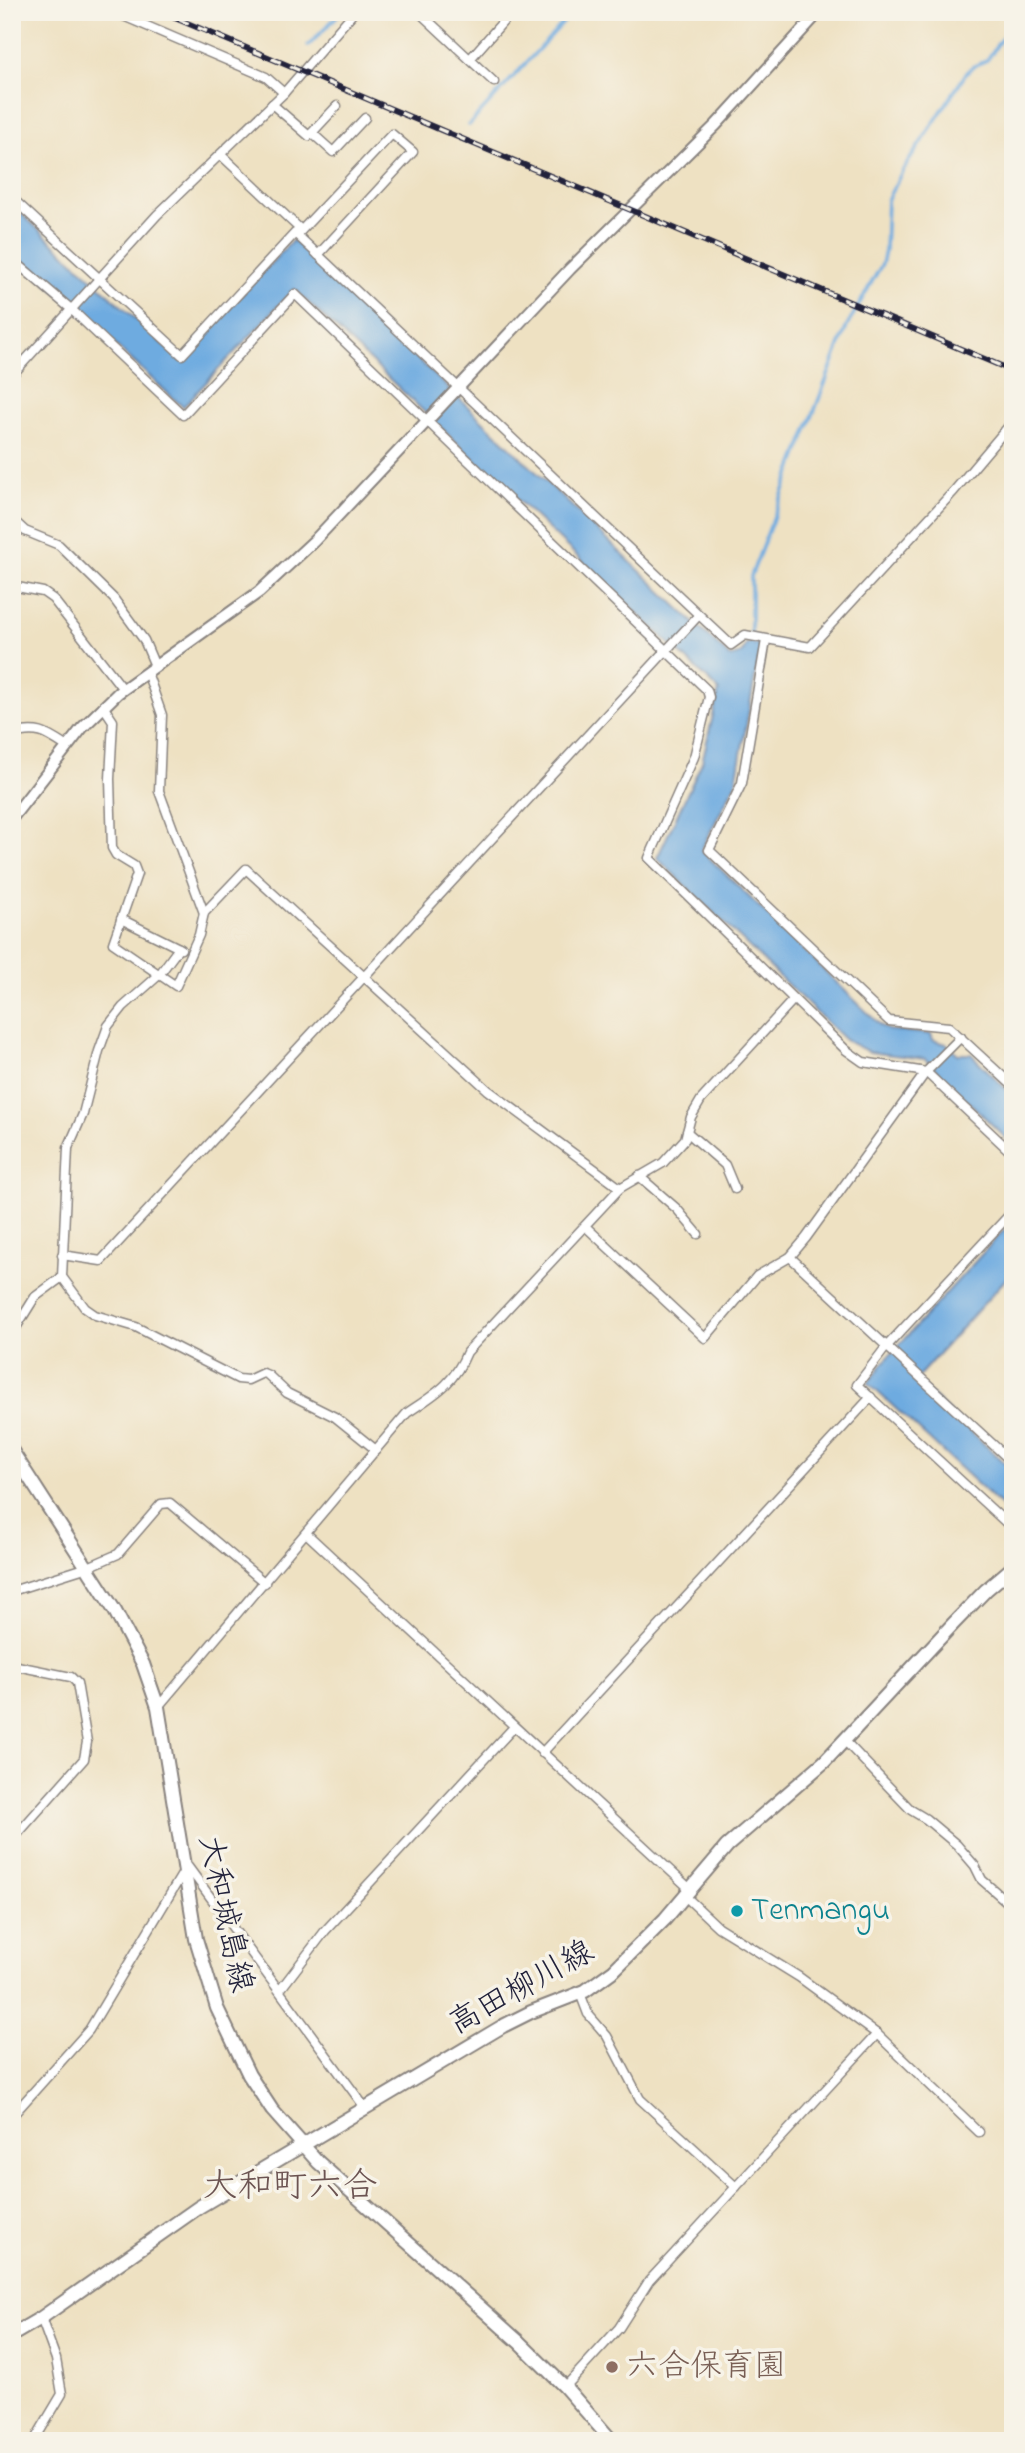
<svg xmlns="http://www.w3.org/2000/svg" width="1025" height="2453" font-family="'Indie Flower','Klee One',sans-serif">
  <style>
    .water { fill: #6eabe0; stroke: #48668e; stroke-width: 2 }
    .lines { fill: none; stroke-linecap: round; stroke-linejoin: round }
    .stream { stroke: #6eabe0; stroke-width: 3.5 }
    .minor-casing { stroke: #88827e; stroke-width: 11 }
    .tertiary-casing { stroke: #88827e; stroke-width: 14 }
    .secondary-casing { stroke: #88827e; stroke-width: 16 }
    .primary-casing { stroke: #88827e; stroke-width: 16 }
    .minor { stroke: #fff; stroke-width: 8 }
    .tertiary { stroke: #fff; stroke-width: 10 }
    .secondary { stroke: #fff; stroke-width: 12 }
    .primary { stroke: #fff; stroke-width: 12 }
    .rail-casing { stroke: #22223b; stroke-width: 6 }
    .rail { stroke: #f7f3e8; stroke-width: 3.5; stroke-dasharray: 10; stroke-linecap: butt }
    .culture-dot { fill: #0f9aa8; stroke: #f7f3e8; stroke-width: 2.5 }
    .education-dot { fill: #8d6e63; stroke: #f7f3e8; stroke-width: 2.5 }
    .labels { text-anchor: middle; dominant-baseline: central; stroke-width: 7; stroke-linejoin: round; paint-order: stroke }
    .culture-label { font-size: 32px; fill: #0d838f; stroke: #f7f3e8; text-anchor: start }
    .street-label { font-size: 32px; fill: #22223b; stroke: #f7f3e8 }
    .education-label { font-size: 32px; fill: #785e54; stroke: #f7f3e8; text-anchor: start }
    .quarter-label { font-size: 35px; fill: #6c5452; stroke: #f7f3e8 }
  </style>
  <rect width="100%" height="100%" fill="#f7f3e8"/>
  <filter id="ink" filterUnits="userSpaceOnUse"><feTurbulence type="fractalNoise" baseFrequency=".0143" numOctaves="2"/><feDisplacementMap in="SourceGraphic" scale="14" xChannelSelector="R" yChannelSelector="G"/><feConvolveMatrix kernelMatrix="1 2 1 2 8 2 1 2 1" color-interpolation-filters="sRGB"/></filter>
  <filter id="wash" filterUnits="userSpaceOnUse"><feTurbulence type="fractalNoise" baseFrequency=".00686" numOctaves="4" result="noise"/><feDisplacementMap in="SourceGraphic" scale="28" xChannelSelector="R" yChannelSelector="G"/><feGaussianBlur stdDeviation="1.57" result="paint"/><feColorMatrix in="noise" values="0 0 0 0 0 0 0 0 0 0 0 0 0 0 0 0 0 1.4 0 .05"/><feComposite in="paint" operator="in"/></filter>
  <g filter="url(#wash)">
    <rect width="100%" height="100%" fill="#eee1c2"/>
    <g class="water">
      <path d="M 12,205 L 180,360 L 293,240 L 730,657 C 739,656 744,653 746,644 L 761,644 L 736,782 L 701,850 L 881,1026 L 888,1030 L 931,1034 L 933,1040 L 946,1044 L 958,1054 L 971,1054 L 1013,1096 L 1013,1145 L 925,1059 L 869,1052 L 845,1040 L 657,858 L 702,762 L 719,690 L 294,289 L 183,407 L 12,251 Z"/>
      <path d="M 1013,1220 L 1013,1271 L 915,1380 L 1013,1471 L 1013,1517 L 868,1383 L 889,1356 Z"/>
    </g>
    <g class="lines">
      <g class="stream">
        <path d="M 308,46 L 341,12"/>
        <path d="M 469,125 L 573,12"/>
        <path d="M 751,646 L 751,576 L 847,326 L 882,264 L 885,251 L 887,200 L 903,170 L 965,75 L 972,67 L 987,60 L 1001,39 L 1013,27"/>
      </g>
    </g>
  </g>
  <g filter="url(#ink)">
    <g class="lines">
      <g class="minor-casing">
        <g id="minor">
          <path d="M 114,12 L 266,77 L 284,93"/>
          <path d="M 419,12 L 494,82"/>
          <path d="M 470,59 L 508,16"/>
          <path d="M 272,104 L 309,136 L 337,106"/>
          <path d="M 312,133 L 333,152 L 365,118"/>
          <path d="M 221,155 L 301,230"/>
          <path d="M 12,198 L 182,355 L 295,233 L 731,645 L 745,635 L 810,647 L 954,491 L 1013,421"/>
          <path d="M 297,235 L 392,134 L 413,152 L 318,255"/>
          <path d="M 12,259 L 71,309 L 183,415 L 295,294 L 707,690 L 709,697 L 694,757 L 649,858 L 846,1050 L 863,1062 L 926,1072 L 1013,1154"/>
          <path d="M 12,375 L 157,215 L 284,93 L 354,12"/>
          <path d="M 12,519 L 25,531 L 59,545 L 114,599 L 144,640 L 155,666"/>
          <path d="M 12,586 L 43,592 L 53,599 L 123,689"/>
          <path d="M 766,640 L 742,783 L 709,850 L 889,1021 L 949,1027 L 1013,1086"/>
          <path d="M 147,672 L 162,715 L 159,791 L 204,913"/>
          <path d="M 103,706 L 113,721 L 110,779 L 112,848 L 116,855 L 134,866 L 137,874 L 113,943 L 176,986 L 199,935 L 204,913 L 246,869 L 488,1090 L 620,1188"/>
          <path d="M 12,734 C 38,727 46,733 67,747"/>
          <path d="M 121,919 L 181,949"/>
          <path d="M 179,948 L 159,975 L 123,1007 L 108,1026 L 99,1051 L 83,1114 L 68,1148 L 62,1277 L 85,1308 L 95,1315 L 136,1327 L 238,1379 L 248,1380 L 263,1373 L 268,1375 L 287,1393 L 335,1417 L 376,1450"/>
          <path d="M 687,1132 L 725,1165 L 735,1189"/>
          <path d="M 639,1176 L 677,1209 L 698,1234"/>
          <path d="M 1013,1211 L 886,1347 L 857,1385 L 1013,1529"/>
          <path d="M 585,1226 L 705,1338 L 757,1276 L 790,1257 L 806,1238 L 926,1072 L 961,1037"/>
          <path d="M 62,1255 L 101,1261 L 698,616"/>
          <path d="M 790,1257 L 1013,1463"/>
          <path d="M 12,1334 L 35,1297 L 62,1277"/>
          <path d="M 306,1533 L 690,1889"/>
          <path d="M 12,1591 L 88,1567 L 118,1554 L 161,1504 L 170,1503 L 265,1583"/>
          <path d="M 12,1665 L 71,1677 L 77,1683 L 87,1742 L 84,1759 L 12,1840"/>
          <path d="M 158,1707 L 407,1413 C 435,1394 454,1384 467,1352 L 620,1188 L 663,1163 L 685,1139 L 691,1117 L 701,1100 L 793,1000"/>
          <path d="M 844,1740 L 911,1810 L 926,1819 L 957,1845 L 975,1866 L 982,1880 L 1013,1907"/>
          <path d="M 542,1753 L 871,1397"/>
          <path d="M 186,1864 L 366,2109"/>
          <path d="M 685,1896 L 718,1927 L 799,1977 L 877,2034 L 979,2132"/>
          <path d="M 280,1990 L 325,1931 L 514,1727"/>
          <path d="M 580,1993 L 588,2014 L 607,2036 L 640,2099 L 736,2187"/>
          <path d="M 12,2116 L 89,2030 L 184,1871"/>
          <path d="M 565,2387 L 619,2328 L 649,2281 L 877,2034"/>
          <path d="M 34,2441 L 62,2394 L 56,2359 L 41,2318"/>
        </g>
      </g>
      <g class="tertiary-casing">
        <path id="tertiary" d="M 12,818 L 82,728 L 118,693 L 259,592 L 314,541 L 570,269 L 716,125 L 819,12"/>
      </g>
      <g class="secondary-casing">
        <path id="secondary" d="M 12,2335 L 41,2318 L 199,2207 L 503,2026 L 531,2012 L 585,1991 L 614,1970 L 665,1919 L 727,1846 L 824,1762 L 954,1623 L 986,1590 L 1013,1567"/>
      </g>
      <g class="primary-casing">
        <path id="primary" d="M 12,1451 L 115,1611 L 143,1664 L 158,1707 L 196,1939 L 217,2008 L 249,2075 L 272,2110 L 318,2162 L 519,2342 L 565,2387 L 612,2441"/>
      </g>
      <use href="#minor" class="minor"/>
      <use href="#tertiary" class="tertiary"/>
      <use href="#secondary" class="secondary"/>
      <use href="#primary" class="primary"/>
      <g class="rail-casing">
        <path id="rail" d="M 161,12 L 1013,371"/>
      </g>
      <use href="#rail" class="rail"/>
    </g>
  </g>
  <circle class="culture-dot" cx="737" cy="1911" r="7"/>
  <circle class="education-dot" cx="612" cy="2367" r="7"/>
  <g class="labels">
    <g class="culture-label">
      <text x="751" y="1911">Tenmangu</text>
    </g>
    <g class="street-label">
      <text transform="translate(224 1914) rotate(78)">大和城島線</text>
      <text transform="translate(522 1989) rotate(-29)">高田柳川線</text>
    </g>
    <g class="education-label">
      <text x="626" y="2367">六合保育園</text>
    </g>
    <g class="quarter-label">
      <text x="290" y="2187">大和町六合</text>
    </g>
  </g>
  <rect width="1025" height="2453" fill="none" stroke="#f7f3e8" stroke-width="42"/>
</svg>
